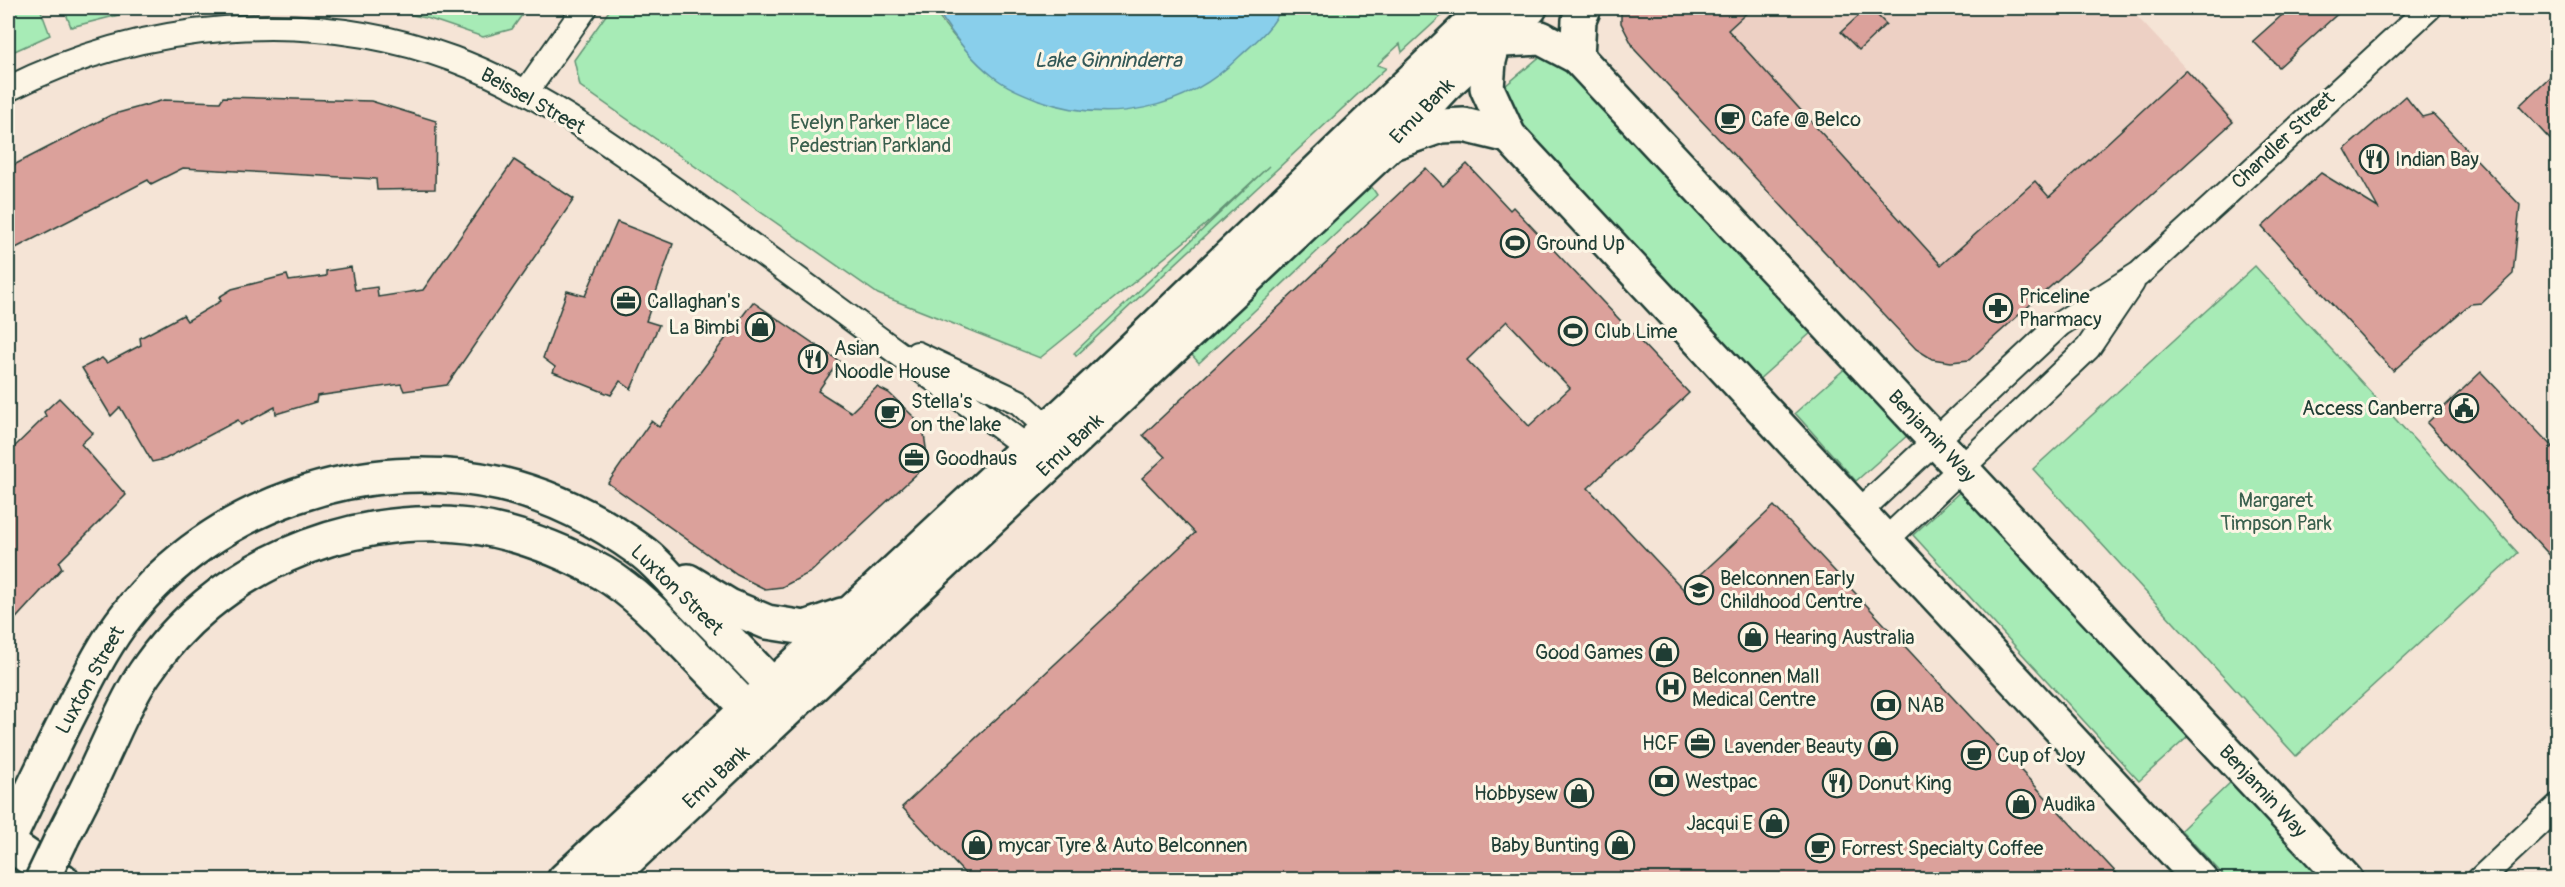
<svg xmlns="http://www.w3.org/2000/svg" width="2565" height="887" font-family="Pangolin,sans-serif">
  <style>
    .built { fill: #edd0c4 }
    .green { fill: #a7ebb6; stroke: #639475; stroke-width: 1.5 }
    .water { fill: #89cfeb; stroke: #5f95a2; stroke-width: 1.5 }
    .building { fill: #dba19b; stroke: #1f3d34; stroke-width: 1.5; fill-rule: evenodd }
    .lines { fill: none; stroke-linecap: round; stroke-linejoin: round }
    .street-casing { stroke: #1f3d34; stroke-width: 28 }
    .secondary-casing { stroke: #1f3d34; stroke-width: 38 }
    .street { stroke: #fcf5e5; stroke-width: 24 }
    .secondary { stroke: #fcf5e5; stroke-width: 33 }
    .secondary-bridge-casing { stroke: #1f3d34; stroke-width: 38; stroke-linecap: butt }
    .secondary-bridge { stroke: #fcf5e5; stroke-width: 33 }
    .labels { text-anchor: middle; dominant-baseline: central; stroke-width: 6; stroke-linejoin: round; paint-order: stroke }
    .street-label { font-size: 20px; fill: #1f3d34; stroke: #fcf5e5 }
    .poi-label { font-size: 20px; fill: #1f3d34; stroke: #fcf5e5; text-anchor: start }
    .park-label { font-size: 20px; fill: #3a604e; stroke: #fcf5e5 }
    .water-label { font-size: 21px; font-style: italic; fill: #345a59; stroke: #fcf5e5 }
  </style>
  <rect width="100%" height="100%" fill="#f5e4d6"/>
  <filter id="ink" filterUnits="userSpaceOnUse"><feTurbulence type="fractalNoise" baseFrequency=".0167" numOctaves="2"/><feDisplacementMap in="SourceGraphic" scale="12" xChannelSelector="R" yChannelSelector="G"/><feConvolveMatrix kernelMatrix="1 2 1 2 8 2 1 2 1" color-interpolation-filters="sRGB"/></filter>
  <g filter="url(#ink)">
    <path class="built" d="M 1621,8 L 2129,8 L 2235,121 L 1969,360 L 1951,362 L 1932,359 L 1916,349 L 1635,50 L 1621,23 Z"/>
    <g class="green">
      <path d="M 8,8 L 40,8 L 50,35 L 8,54 Z"/>
      <path d="M 64,8 L 146,8 L 71,27 Z"/>
      <path d="M 382,8 L 527,8 L 512,29 L 483,37 L 430,19 Z"/>
      <path d="M 611,8 L 934,8 C 947,32 966,50 986,69 L 1274,8 L 1438,8 L 1433,14 L 1440,8 L 1450,8 L 1402,52 L 1400,44 L 1377,65 L 1386,68 L 1076,356 L 1074,353 L 1269,166 L 1205,225 L 1040,358 L 878,294 L 580,86 L 574,60 Z"/>
      <path d="M 1543,54 L 1581,81 L 1813,331 L 1756,382 L 1523,128 L 1505,86 Z"/>
      <path d="M 1371,186 L 1377,195 L 1199,363 L 1191,354 Z"/>
      <path d="M 2255,266 L 2518,553 L 2296,756 L 2033,469 Z"/>
      <path d="M 1849,365 L 1909,434 L 1856,481 L 1795,413 Z"/>
      <path d="M 1964,488 L 2191,734 L 2139,781 L 1913,535 Z"/>
      <path d="M 2233,780 L 2325,879 L 2227,879 L 2181,830 Z"/>
    </g>
    <path class="water" d="M 936,8 L 1281,8 C 1275,26 1254,43 1240,56 C 1186,110 1109,125 1039,100 C 1024,94 1006,87 994,77 C 970,59 951,33 936,8 Z"/>
    <g class="building">
      <path d="M 1621,8 L 1752,8 L 1728,30 L 1941,265 L 2035,181 L 2049,197 L 2186,70 L 2233,122 L 1969,360 L 1951,362 L 1932,359 L 1916,349 L 1635,50 L 1621,23 Z"/>
      <path d="M 1867,8 L 1870,8 L 1886,24 L 1859,50 L 1841,32 Z"/>
      <path d="M 2290,8 L 2344,8 L 2279,67 L 2253,41 Z"/>
      <path d="M 2558,69 L 2558,148 L 2519,106 Z"/>
      <path d="M 2405,96 L 2422,117 L 2433,114 L 2520,205 L 2513,274 L 2482,303 L 2470,304 L 2393,371 L 2262,227 L 2321,173 L 2378,208 L 2345,149 Z"/>
      <path d="M 223,97 L 371,101 L 436,121 L 435,189 L 377,190 L 376,179 L 183,168 L 151,184 L 148,180 L 8,252 L 8,168 L 111,115 L 164,100 L 220,102 Z"/>
      <path d="M 514,160 L 574,199 L 447,385 L 404,391 L 401,384 L 317,396 L 316,402 L 276,414 L 275,407 L 241,425 L 238,420 L 165,459 L 152,462 L 120,407 L 111,416 L 82,368 L 102,358 L 107,363 L 141,345 L 140,338 L 183,315 L 187,321 L 221,301 L 219,297 L 232,289 L 287,275 L 289,281 L 326,276 L 326,271 L 351,267 L 355,290 L 377,287 L 378,297 L 423,290 Z"/>
      <path d="M 1467,164 L 1510,210 L 1513,207 L 1689,393 L 1588,488 L 1684,590 L 1774,506 L 2122,879 L 970,879 L 902,807 L 1195,533 L 1142,478 L 1165,457 L 1143,435 L 1426,168 L 1443,186 ZM 1507,321 L 1570,388 L 1529,426 L 1467,360 Z"/>
      <path d="M 617,222 L 673,244 L 646,321 L 659,325 L 631,389 L 620,381 L 611,395 L 553,372 L 555,367 L 543,358 L 567,291 L 585,296 Z"/>
      <path d="M 753,302 L 839,361 L 818,391 L 851,412 L 877,387 L 889,393 L 916,419 L 924,434 L 927,455 L 924,467 L 811,572 L 782,587 L 765,589 L 737,575 L 608,483 L 651,421 L 659,427 Z"/>
      <path d="M 2481,372 L 2558,453 L 2558,564 L 2427,423 Z"/>
      <path d="M 59,398 L 93,433 L 81,444 L 126,495 L 59,562 L 62,568 L 8,627 L 8,453 L 46,416 L 44,412 Z"/>
    </g>
    <g class="lines">
      <g class="street-casing">
        <g id="street">
          <path d="M 8,89 C 143,21 309,6 453,59 C 542,92 621,152 697,206 C 798,278 896,353 996,424 L 1028,448 L 1038,459"/>
          <path d="M 526,92 L 585,8"/>
          <path d="M 917,354 L 1019,402 L 1059,438"/>
          <path d="M 1859,512 L 2060,324 L 2139,274 L 2429,8"/>
          <path d="M 1886,540 L 2088,348 L 2132,283"/>
          <path d="M 2479,880 L 2558,806"/>
        </g>
      </g>
      <g class="secondary-casing">
        <g id="secondary">
          <path d="M 1496,34 L 1489,61 L 1487,88 L 1509,136 L 2201,880"/>
          <path d="M 1485,41 L 1541,38 L 1577,57 L 2346,880"/>
          <path d="M 1577,57 L 1579,20 L 1584,8"/>
          <path d="M 1395,142 L 1441,126 L 1464,125 L 1509,136"/>
          <path d="M 688,581 L 729,606 L 767,622 L 805,628 L 842,615"/>
          <path d="M 61,840 C 74,814 88,788 100,761 C 114,732 126,701 144,674 C 213,570 345,511 469,526 C 516,532 562,550 603,573 C 638,594 665,624 693,653 C 715,676 738,699 761,723"/>
          <path d="M 8,841 C 29,796 51,750 74,705 C 90,674 105,643 127,615 C 213,504 365,453 501,484 C 551,496 600,521 641,551 C 659,564 674,584 689,599 C 722,633 755,666 787,701"/>
          <path d="M 8,843 L 62,880"/>
          <path d="M 564,880 L 1095,385 L 1487,8"/>
          <path d="M 606,880 L 1391,143 L 1444,86 L 1530,8"/>
        </g>
      </g>
      <use href="#street" class="street"/>
      <use href="#secondary" class="secondary"/>
      <g class="secondary-bridge-casing">
        <path id="secondary-bridge" d="M 42,880 L 61,840"/>
      </g>
      <use href="#secondary-bridge" class="secondary-bridge"/>
    </g>
  </g>
  <defs>
    <g id="cafe-ring" transform="scale(1.5)"><circle r="9.5" fill="#fcf5e5" stroke="#1f3d34" stroke-width="1.5"/><path d="M-5.5-4.5H6V0H3Q3 3.5 0 3.5H-2.5Q-5.5 3.5-5.5 0ZM3-3.2v2h1.7v-2ZM-6 4.5H4V6H-6Z" fill="#1f3d34"/></g>
    <g id="restaurant-ring" transform="scale(1.5)"><circle r="9.5" fill="#fcf5e5" stroke="#1f3d34" stroke-width="1.5"/><path d="M-5-6h1v4h1v-4h1v4h1v-4h1v5L-1.5 .5V6h-2V.5L-5-1ZM5-6V6H3V1.5H1.5Q1.5-4 5-6Z" fill="#1f3d34"/></g>
    <g id="stadium-ring" transform="scale(1.5)"><circle r="9.5" fill="#fcf5e5" stroke="#1f3d34" stroke-width="1.5"/><path d="M0-5a6.5 5 0 1 0 0 10a6.5 5 0 1 0 0-10ZM-3.5-1.8h7v3.6h-7Z" fill="#1f3d34"/></g>
    <g id="office-ring" transform="scale(1.5)"><circle r="9.5" fill="#fcf5e5" stroke="#1f3d34" stroke-width="1.5"/><path d="M-6-3h4V-5.5h4V-3h4V5H-6ZM-1-4.5V-3h2v-1.5ZM-6 0V1H6V0Z" fill="#1f3d34"/></g>
    <g id="pharmacy-ring" transform="scale(1.5)"><circle r="9.5" fill="#fcf5e5" stroke="#1f3d34" stroke-width="1.5"/><path d="M-2-6h4v4h4v4h-4v4h-4v-4h-4v-4h4Z" fill="#1f3d34"/></g>
    <g id="shop-ring" transform="scale(1.5)"><circle r="9.5" fill="#fcf5e5" stroke="#1f3d34" stroke-width="1.5"/><path d="M-5-2.5h2.3a2.7 3.5 0 0 1 5.4 0H5L5.5 6h-11ZM-1.5-2.5h3a1.5 2.3 0 0 0-3 0Z" fill="#1f3d34"/></g>
    <g id="civic-ring" transform="scale(1.5)"><circle r="9.5" fill="#fcf5e5" stroke="#1f3d34" stroke-width="1.5"/><path d="M-.6-6.5H3V-4.5H.6V-3L4-1V1h2V6H-6V1h2V-1L-.6-3ZM-1.2 2.5V6h2.4V2.5Z" fill="#1f3d34"/></g>
    <g id="school-ring" transform="scale(1.5)"><circle r="9.5" fill="#fcf5e5" stroke="#1f3d34" stroke-width="1.5"/><path d="M0-5L7-2L0 1L-7-2ZM-4 1L0 2.5L4 1V4Q0 6-4 4Z" fill="#1f3d34"/></g>
    <g id="hospital-ring" transform="scale(1.5)"><circle r="9.5" fill="#fcf5e5" stroke="#1f3d34" stroke-width="1.5"/><path d="M-5-5h3v3.5h4V-5h3V5h-3V1.5h-4V5h-3Z" fill="#1f3d34"/></g>
    <g id="bank-ring" transform="scale(1.5)"><circle r="9.5" fill="#fcf5e5" stroke="#1f3d34" stroke-width="1.5"/><path d="M-6-4H6V4H-6ZM0-2.3a2.3 2.3 0 1 0 0 4.6a2.3 2.3 0 1 0 0-4.6Z" fill="#1f3d34"/></g>
  </defs>
  <g fill-rule="evenodd">
    <use href="#cafe-ring" x="1730" y="119"/>
    <use href="#restaurant-ring" x="2374" y="159"/>
    <use href="#stadium-ring" x="1515" y="243"/>
    <use href="#office-ring" x="626" y="301"/>
    <use href="#pharmacy-ring" x="1998" y="308"/>
    <use href="#shop-ring" x="760" y="327"/>
    <use href="#stadium-ring" x="1573" y="331"/>
    <use href="#restaurant-ring" x="813" y="359"/>
    <use href="#civic-ring" x="2464" y="408"/>
    <use href="#cafe-ring" x="890" y="413"/>
    <use href="#office-ring" x="914" y="458"/>
    <use href="#school-ring" x="1699" y="590"/>
    <use href="#shop-ring" x="1753" y="637"/>
    <use href="#shop-ring" x="1664" y="652"/>
    <use href="#hospital-ring" x="1671" y="687"/>
    <use href="#bank-ring" x="1886" y="705"/>
    <use href="#office-ring" x="1700" y="743"/>
    <use href="#shop-ring" x="1883" y="746"/>
    <use href="#cafe-ring" x="1976" y="755"/>
    <use href="#bank-ring" x="1664" y="781"/>
    <use href="#restaurant-ring" x="1837" y="783"/>
    <use href="#shop-ring" x="1579" y="793"/>
    <use href="#shop-ring" x="2021" y="804"/>
    <use href="#shop-ring" x="1774" y="823"/>
    <use href="#shop-ring" x="977" y="845"/>
    <use href="#shop-ring" x="1620" y="845"/>
    <use href="#cafe-ring" x="1820" y="848"/>
  </g>
  <g class="labels">
    <g class="street-label">
      <text transform="translate(533 101) rotate(29)">Beissel Street</text>
      <text transform="translate(1422 111) rotate(-46)">Emu Bank</text>
      <text transform="translate(2283 140) rotate(-43)">Chandler Street</text>
      <text transform="translate(1932 436) rotate(47)">Benjamin Way</text>
      <text transform="translate(1070 445) rotate(-43)">Emu Bank</text>
      <text transform="translate(677 590) rotate(44)">Luxton Street</text>
      <text transform="translate(90 680) rotate(-61)">Luxton Street</text>
      <text transform="translate(716 777) rotate(-43)">Emu Bank</text>
      <text transform="translate(2263 791) rotate(47)">Benjamin Way</text>
    </g>
    <g class="poi-label">
      <text x="1751" y="119">Cafe @ Belco</text>
      <text x="2395" y="159">Indian Bay</text>
      <text x="1536" y="243">Ground Up</text>
      <text x="2019" y="296">Priceline<tspan x="2019" dy="23">Pharmacy</tspan></text>
      <text x="647" y="301">Callaghan's</text>
      <text x="739" y="327" text-anchor="end">La Bimbi</text>
      <text x="1594" y="331">Club Lime</text>
      <text x="834" y="348">Asian<tspan x="834" dy="23">Noodle House</tspan></text>
      <text x="911" y="401">Stella's<tspan x="911" dy="23">on the lake</tspan></text>
      <text x="2443" y="408" text-anchor="end">Access Canberra</text>
      <text x="935" y="458">Goodhaus</text>
      <text x="1720" y="578">Belconnen Early<tspan x="1720" dy="23">Childhood Centre</tspan></text>
      <text x="1774" y="637">Hearing Australia</text>
      <text x="1643" y="652" text-anchor="end">Good Games</text>
      <text x="1692" y="676">Belconnen Mall<tspan x="1692" dy="23">Medical Centre</tspan></text>
      <text x="1907" y="705">NAB</text>
      <text x="1679" y="743" text-anchor="end">HCF</text>
      <text x="1862" y="746" text-anchor="end">Lavender Beauty</text>
      <text x="1997" y="755">Cup of Joy</text>
      <text x="1685" y="781">Westpac</text>
      <text x="1858" y="783">Donut King</text>
      <text x="1558" y="793" text-anchor="end">Hobbysew</text>
      <text x="2042" y="804">Audika</text>
      <text x="1753" y="823" text-anchor="end">Jacqui E</text>
      <text x="998" y="845">mycar Tyre &amp; Auto Belconnen</text>
      <text x="1599" y="845" text-anchor="end">Baby Bunting</text>
      <text x="1841" y="848">Forrest Specialty Coffee</text>
    </g>
    <g class="park-label">
      <text x="870" y="122">Evelyn Parker Place<tspan x="870" dy="23">Pedestrian Parkland</tspan></text>
      <text x="2276" y="500">Margaret<tspan x="2276" dy="23">Timpson Park</tspan></text>
    </g>
    <g class="water-label">
      <text x="1108" y="60">Lake Ginninderra</text>
    </g>
  </g>
  <rect width="2565" height="887" fill="none" stroke="#fcf5e5" stroke-width="30"/>
  <rect x="15" y="15" width="2535" height="857" fill="none" stroke="#1f3d34" stroke-width="2" filter="url(#ink)"/>
</svg>
